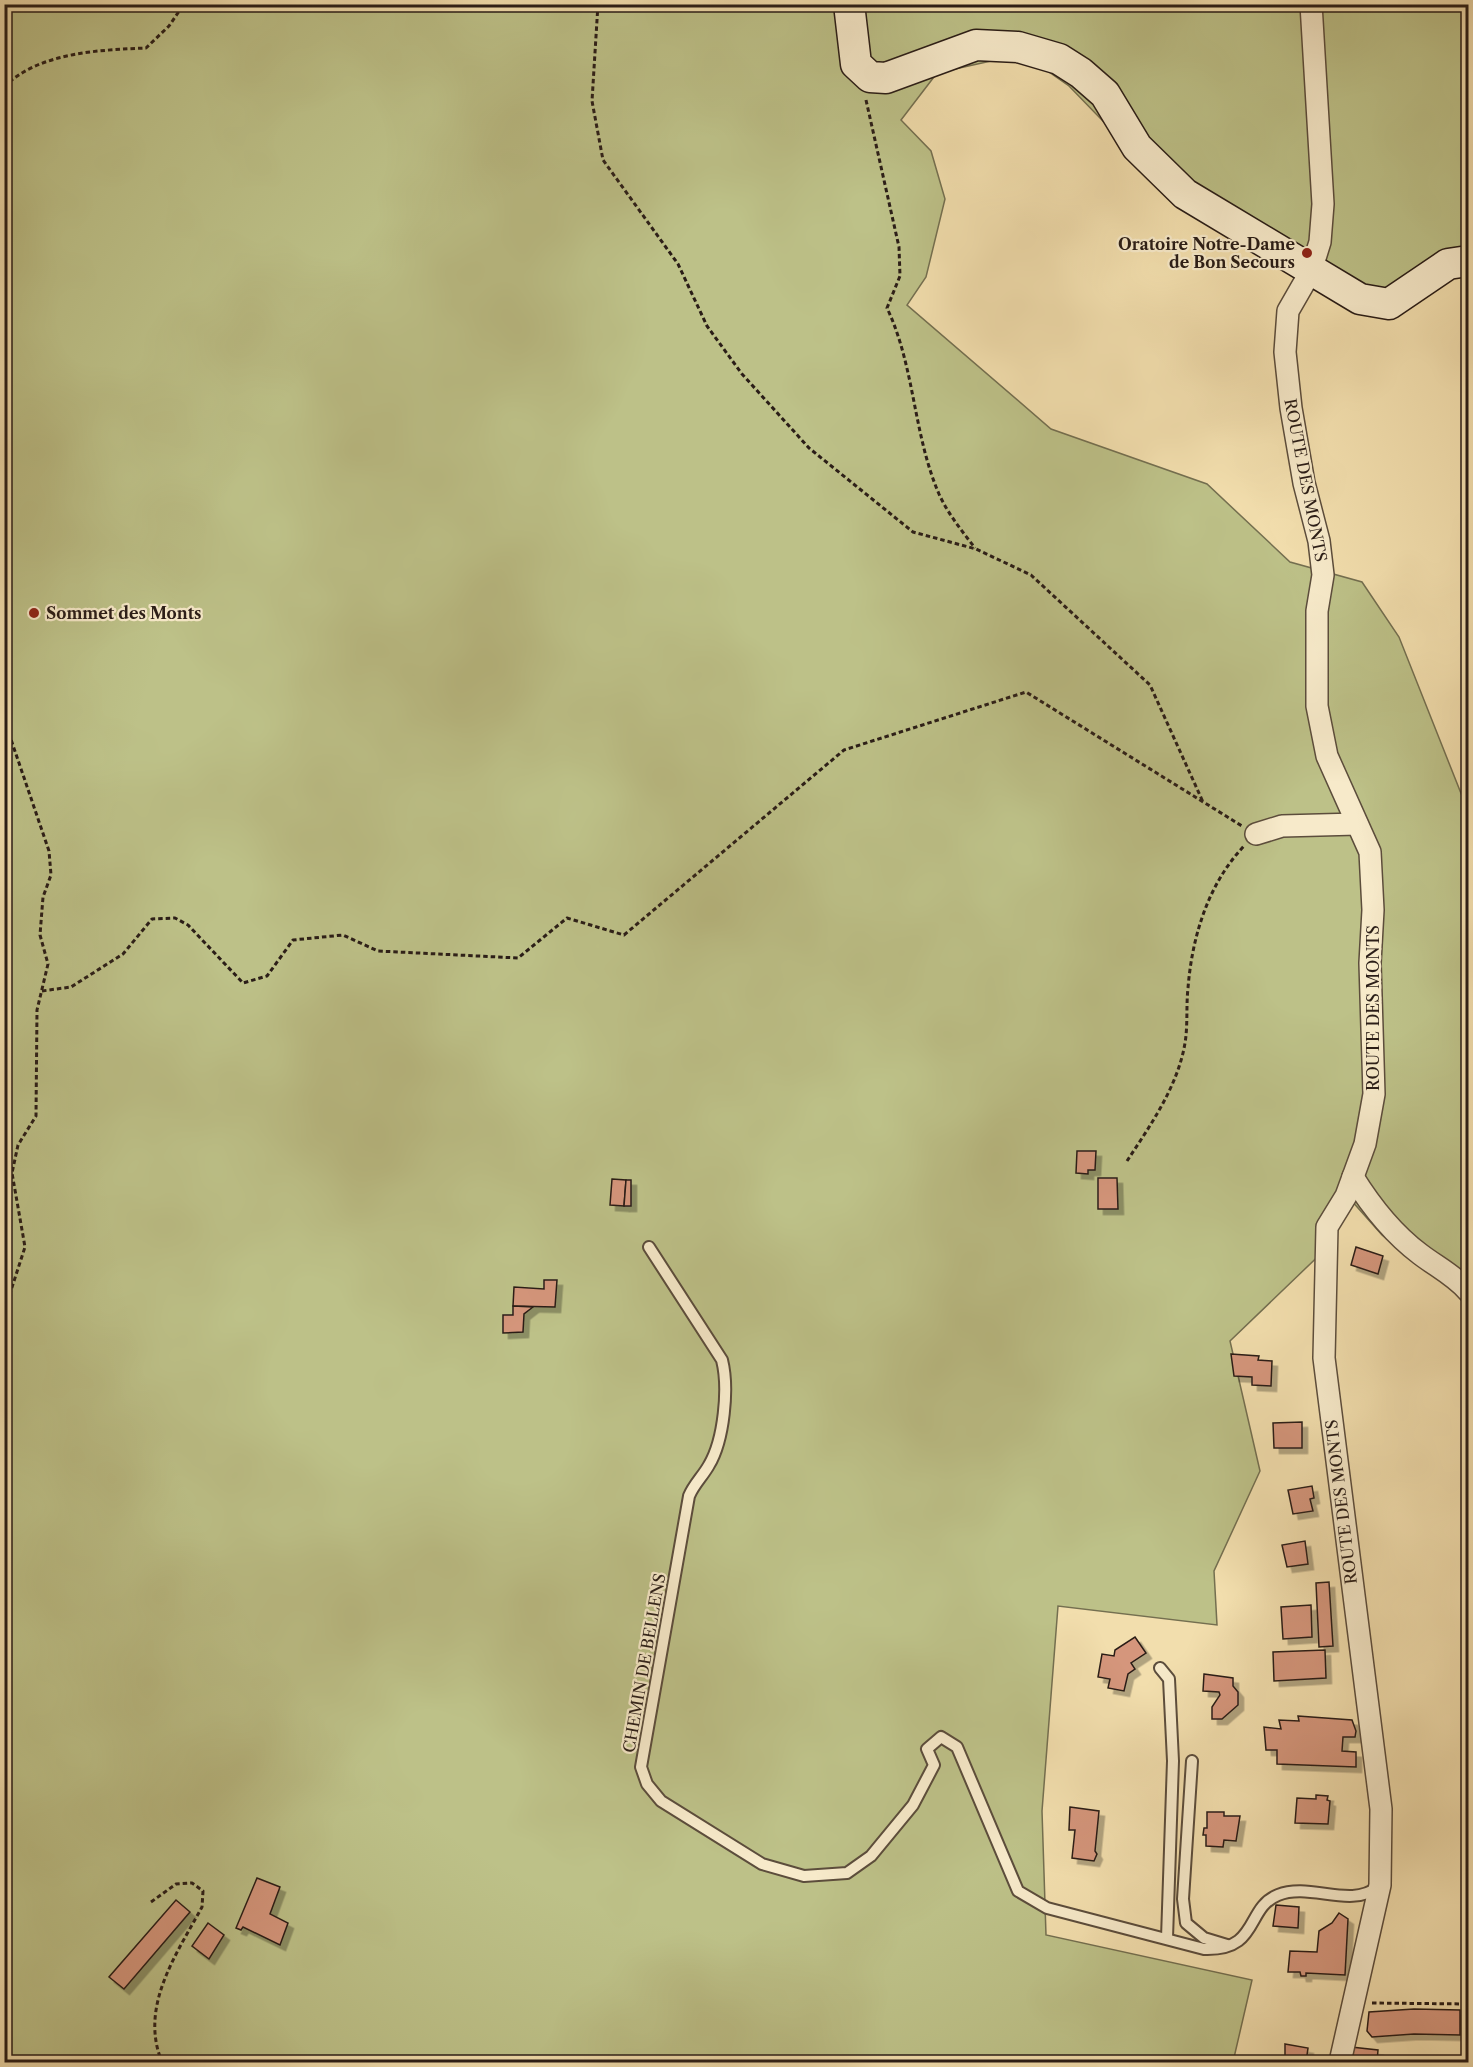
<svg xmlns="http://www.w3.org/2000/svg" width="1473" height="2067" font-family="'Libre Caslon Text',serif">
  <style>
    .green { fill: #bdc188; stroke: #746f50; stroke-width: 1.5 }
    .building { fill: #d5967c; stroke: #2a1d17; stroke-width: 1.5; filter: url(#shadow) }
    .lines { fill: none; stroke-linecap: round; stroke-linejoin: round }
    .lane-casing { stroke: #5c4d3c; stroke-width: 14 }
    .street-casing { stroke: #5c4d3c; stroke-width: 24 }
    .secondary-casing { stroke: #2a1d17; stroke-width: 33 }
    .path { stroke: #2a1d17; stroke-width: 3; stroke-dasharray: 4.5 3; stroke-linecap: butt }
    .lane { stroke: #f7eaca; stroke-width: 10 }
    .street { stroke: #f7eaca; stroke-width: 21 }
    .secondary { stroke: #f7eaca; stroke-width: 30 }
    .poi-dot { fill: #8f2418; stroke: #f7eaca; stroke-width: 2 }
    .labels { text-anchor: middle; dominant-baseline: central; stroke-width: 4.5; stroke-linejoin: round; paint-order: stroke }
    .poi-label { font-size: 16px; font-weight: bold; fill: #2a1d17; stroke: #f7eaca; text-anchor: end }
    .street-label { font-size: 16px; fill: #2a1d17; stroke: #f7eaca }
  </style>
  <defs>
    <filter id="shadow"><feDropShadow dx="5.5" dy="5.5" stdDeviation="0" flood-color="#0004"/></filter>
  </defs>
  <rect width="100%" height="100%" fill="#f2dead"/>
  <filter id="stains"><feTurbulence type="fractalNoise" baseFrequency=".00333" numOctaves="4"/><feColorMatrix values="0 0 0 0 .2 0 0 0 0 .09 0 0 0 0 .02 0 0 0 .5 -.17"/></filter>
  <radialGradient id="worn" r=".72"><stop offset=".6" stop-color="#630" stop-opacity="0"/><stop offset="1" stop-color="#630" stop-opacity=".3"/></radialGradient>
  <path class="green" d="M 5,5 L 1468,5 L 1468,276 L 1450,278 L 1391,314 L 1190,211 L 1069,86 L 1023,54 L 937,73 L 901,120 L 931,151 L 945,199 L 926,277 L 907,305 L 1051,429 L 1207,484 L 1290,562 L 1362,582 L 1399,637 L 1468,811 L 1468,1299 L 1411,1259 L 1382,1235 L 1350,1199 L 1333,1242 L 1230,1341 L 1260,1471 L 1214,1571 L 1217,1625 L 1058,1606 L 1042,1811 L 1046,1935 L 1252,1980 L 1233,2062 L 5,2062 Z"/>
  <g class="building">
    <path d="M 1077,1151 L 1096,1151 L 1095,1170 L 1088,1170 L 1088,1174 L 1076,1173 Z"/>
    <path d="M 1098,1178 L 1117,1178 L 1118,1209 L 1098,1209 Z"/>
    <path d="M 612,1179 L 626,1180 L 624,1206 L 610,1205 Z"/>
    <path d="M 626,1180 L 631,1180 L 631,1206 L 624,1206 Z"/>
    <path d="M 1356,1247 L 1383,1256 L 1378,1274 L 1351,1265 Z"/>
    <path d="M 544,1280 L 557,1280 L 555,1307 L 513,1306 L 514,1287 L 544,1289 Z"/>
    <path d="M 513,1306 L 533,1307 L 524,1314 L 523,1332 L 503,1333 L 503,1315 L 513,1315 Z"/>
    <path d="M 1231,1354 L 1259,1356 L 1258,1360 L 1272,1361 L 1271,1386 L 1252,1385 L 1252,1377 L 1234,1376 Z"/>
    <path d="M 1302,1422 L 1302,1448 L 1274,1448 L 1273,1423 Z"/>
    <path d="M 1312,1486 L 1314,1498 L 1310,1499 L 1313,1511 L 1293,1514 L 1288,1490 Z"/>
    <path d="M 1305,1541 L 1308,1564 L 1287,1567 L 1282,1545 Z"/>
    <path d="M 1329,1582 L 1333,1646 L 1319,1647 L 1316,1583 Z"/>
    <path d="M 1311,1605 L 1312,1637 L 1283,1639 L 1281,1607 Z"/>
    <path d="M 1135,1637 L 1146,1653 L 1131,1663 L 1135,1669 L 1128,1674 L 1124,1691 L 1108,1688 L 1110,1679 L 1098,1677 L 1102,1654 L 1114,1656 L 1115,1650 Z"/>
    <path d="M 1325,1650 L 1326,1678 L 1274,1681 L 1273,1652 Z"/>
    <path d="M 1204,1674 L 1233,1678 L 1233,1686 L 1238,1692 L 1238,1705 L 1222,1719 L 1212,1719 L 1212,1707 L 1220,1695 L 1219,1692 L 1203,1691 Z"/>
    <path d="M 1298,1716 L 1352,1720 L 1356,1731 L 1355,1737 L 1343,1737 L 1342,1751 L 1356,1752 L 1356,1767 L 1277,1764 L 1277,1750 L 1266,1750 L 1264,1727 L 1281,1729 L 1279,1720 L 1299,1721 Z"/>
    <path d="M 1316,1795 L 1328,1796 L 1327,1800 L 1330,1801 L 1328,1824 L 1295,1823 L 1297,1798 L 1316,1799 Z"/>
    <path d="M 1070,1807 L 1099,1811 L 1095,1851 L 1097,1854 L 1094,1861 L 1072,1858 L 1075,1830 L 1069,1830 Z"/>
    <path d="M 1207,1812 L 1224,1812 L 1224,1816 L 1240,1816 L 1236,1841 L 1224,1840 L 1223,1847 L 1206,1846 L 1206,1835 L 1203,1835 L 1204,1828 L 1207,1828 Z"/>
    <path d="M 257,1878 L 280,1887 L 270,1914 L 288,1923 L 280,1945 L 243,1927 L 241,1930 L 236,1928 Z"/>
    <path d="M 176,1900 L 190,1912 L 124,1989 L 109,1977 Z"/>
    <path d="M 1276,1905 L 1299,1907 L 1298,1928 L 1273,1926 Z"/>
    <path d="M 1339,1913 L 1348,1919 L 1345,1975 L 1306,1973 L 1306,1976 L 1301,1976 L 1300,1972 L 1288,1972 L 1290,1951 L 1317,1952 L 1319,1931 L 1332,1923 Z"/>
    <path d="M 208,1923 L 224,1935 L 209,1959 L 192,1946 Z"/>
    <path d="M 1414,2009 L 1460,2010 L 1460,2035 L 1414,2034 L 1372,2037 L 1367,2031 L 1369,2012 Z"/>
    <path d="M 1285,2044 L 1308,2048 L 1306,2062 L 1285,2062 Z"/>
    <path d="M 1351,2047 L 1378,2050 L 1377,2062 L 1350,2062 Z"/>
  </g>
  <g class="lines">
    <g class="lane-casing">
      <g id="lane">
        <path d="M 649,1247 L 722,1360 C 729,1388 724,1440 709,1465 C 703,1476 694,1484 689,1496 L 641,1767 L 647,1784 L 661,1801 L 762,1864 L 804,1876 L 847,1873 L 871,1856 L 913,1805 L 934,1765 L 927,1749 L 941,1737 L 957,1747 L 1018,1891 L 1047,1908 L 1204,1949 C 1260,1951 1245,1908 1278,1895 C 1310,1882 1350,1909 1378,1887"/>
        <path d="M 1160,1668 L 1169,1679 L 1173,1761 L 1167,1938"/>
        <path d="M 1192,1761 L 1183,1899 L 1186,1923 L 1204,1938 L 1227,1945"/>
      </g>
    </g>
    <g class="street-casing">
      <g id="street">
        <path d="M 1311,4 L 1323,204 L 1320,242 L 1311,271 L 1288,311 L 1285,352 L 1291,408 L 1304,483 L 1319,541 L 1323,575 L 1317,611 L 1317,706 L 1327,756 L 1370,852 L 1373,910 L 1370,963 L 1374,1094 L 1365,1144 L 1346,1196 L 1327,1227 L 1324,1358 L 1381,1809 L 1380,1885 L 1340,2062"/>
        <path d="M 1256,834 L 1282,826 L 1357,824"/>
        <path d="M 1353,1177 C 1371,1206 1392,1233 1420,1254 C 1437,1267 1454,1275 1468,1291"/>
      </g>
    </g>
    <g class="secondary-casing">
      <path id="secondary" d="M 849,4 L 856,64 L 870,77 L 886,78 L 976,45 L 1018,47 L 1059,59 L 1081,73 L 1105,94 L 1137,147 L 1185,194 L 1360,299 L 1389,304 L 1448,264 L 1468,261"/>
    </g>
    <g class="path">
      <path d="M 598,4 L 592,101 L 603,160 L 678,264 L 707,326 L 742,374 L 809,448 L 913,532 L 976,549 L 1031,575 L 1150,685 L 1203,802"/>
      <path d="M 4,87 C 39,52 100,50 146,48 L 169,26 L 184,4"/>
      <path d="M 866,100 L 899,247 L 900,276 L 887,308 C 915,367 913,434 939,494 C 948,514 962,531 975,548"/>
      <path d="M 4,719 L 49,851 L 51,875 L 43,897 L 40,935 L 48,964 L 37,1010 L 36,1116 L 18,1145 L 12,1173 L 25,1247 L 4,1312"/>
      <path d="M 42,991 L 71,987 L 123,954 L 152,919 L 175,918 L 188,925 L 243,983 L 267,976 L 293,940 L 343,935 L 378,951 L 518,958 L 567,918 L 624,935 L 844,750 L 1026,692 L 1242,826"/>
      <path d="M 1127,1161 C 1150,1126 1178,1086 1185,1043 C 1188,1025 1186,1006 1188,988 C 1192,937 1208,884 1244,846"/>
      <path d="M 4,1338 L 10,1380 L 4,1396"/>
      <path d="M 151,1902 L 176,1884 L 192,1883 L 203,1891 L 202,1907 C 176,1955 139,2007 162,2062"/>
      <path d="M 1372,2003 L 1468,2004"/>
    </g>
    <use href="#lane" class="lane"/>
    <use href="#street" class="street"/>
    <use href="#secondary" class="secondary"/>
  </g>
  <g class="poi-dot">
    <circle cx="1307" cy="253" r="6"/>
    <circle cx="34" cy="613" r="6"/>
  </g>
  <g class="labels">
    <g class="poi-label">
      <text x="1295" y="244">Oratoire Notre-Dame<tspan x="1295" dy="18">de Bon Secours</tspan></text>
      <text x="46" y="613" text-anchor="start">Sommet des Monts</text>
    </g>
    <g class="street-label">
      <text transform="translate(1306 480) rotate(79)">ROUTE DES MONTS</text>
      <text transform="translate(1373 1008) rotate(-90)">ROUTE DES MONTS</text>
      <text transform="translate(1341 1502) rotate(-97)">ROUTE DES MONTS</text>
      <text transform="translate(644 1663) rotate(-80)">CHEMIN DE BELLENS</text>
    </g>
  </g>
  <rect width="1473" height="2067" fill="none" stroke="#f2dead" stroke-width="24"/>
  <rect x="6" y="6" width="1461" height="2055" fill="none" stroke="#2a1d17" stroke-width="3"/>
  <rect x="12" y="12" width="1449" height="2043" fill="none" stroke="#2a1d17" stroke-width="1.5"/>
  <rect width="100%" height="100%" filter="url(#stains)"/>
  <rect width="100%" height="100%" fill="url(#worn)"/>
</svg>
